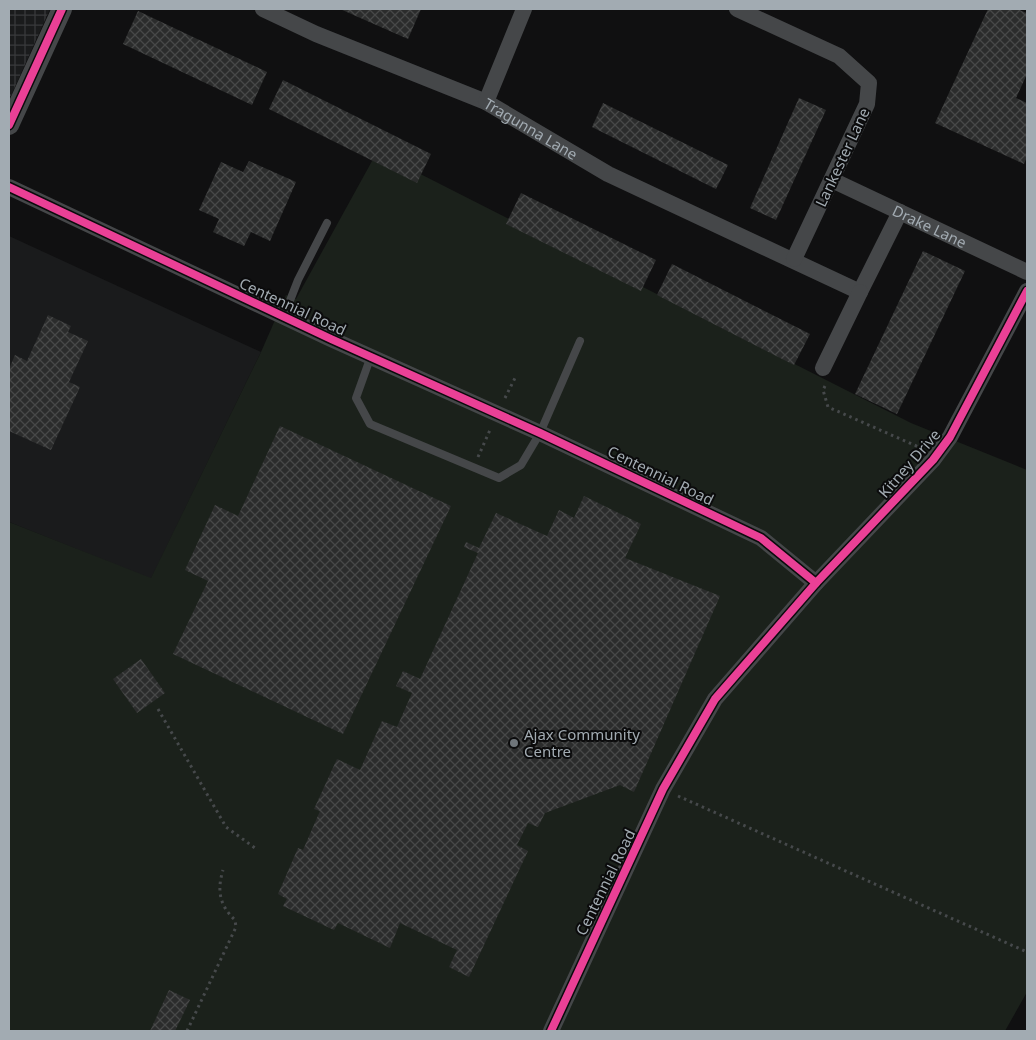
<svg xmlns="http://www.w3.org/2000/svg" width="1036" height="1040" font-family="'Noto Sans',sans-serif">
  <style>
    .built { fill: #1a1b1c }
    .industrial { fill: url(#industrial-grid) }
    .green { fill: #1b211b }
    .building { fill: url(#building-cross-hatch) }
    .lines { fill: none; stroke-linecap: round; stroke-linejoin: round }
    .path { stroke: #46494b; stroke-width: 3; stroke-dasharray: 2.5 4; stroke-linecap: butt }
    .service { stroke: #454749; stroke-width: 8 }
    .minor { stroke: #454749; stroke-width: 16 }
    .tertiary { stroke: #454749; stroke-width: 20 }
    .cycleway-casing { stroke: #0b0b0c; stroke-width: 11 }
    .cycleway { stroke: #ea4096; stroke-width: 8 }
    .poi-dot { fill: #6f757a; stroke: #0b0b0c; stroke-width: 2 }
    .labels { text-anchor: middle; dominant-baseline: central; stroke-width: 4; stroke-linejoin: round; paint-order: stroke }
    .street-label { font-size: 15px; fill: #a2abb2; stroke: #0b0b0c }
    .poi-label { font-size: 15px; fill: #a2abb2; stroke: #0b0b0c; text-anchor: start }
  </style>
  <defs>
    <pattern id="industrial-grid" width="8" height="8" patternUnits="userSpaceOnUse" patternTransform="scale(1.25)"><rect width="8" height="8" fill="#1a1b1c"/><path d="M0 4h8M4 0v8" fill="none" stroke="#38393b"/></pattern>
    <pattern id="building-cross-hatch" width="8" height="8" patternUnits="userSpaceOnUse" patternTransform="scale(1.25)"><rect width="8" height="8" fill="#2b2c2c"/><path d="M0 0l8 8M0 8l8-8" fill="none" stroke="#474848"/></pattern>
  </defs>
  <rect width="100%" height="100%" fill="#101011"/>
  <path class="built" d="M 9,236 L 261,352 L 151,579 L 9,522 Z"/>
  <path class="industrial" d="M 9,9 L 50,9 L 9,100 Z"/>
  <path class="green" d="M 377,152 L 911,423 L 1027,470 L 1027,992 L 1005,1031 L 9,1031 L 9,522 L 151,578 L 261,352 L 286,295 L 296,299 Z"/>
  <g class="building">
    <path d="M 340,9 L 421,9 L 408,39 Z"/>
    <path d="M 988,9 L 1017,9 L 1027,13 L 1027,74 L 1016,98 L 1027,103 L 1027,157 L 1024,164 L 935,123 Z"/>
    <path d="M 138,11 L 267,72 L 252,105 L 123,44 Z"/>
    <path d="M 283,80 L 431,154 L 417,183 L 269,109 Z"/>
    <path d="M 799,98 L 826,110 L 776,220 L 750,208 Z"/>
    <path d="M 603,103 L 728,165 L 716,189 L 592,127 Z"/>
    <path d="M 249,161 L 296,182 L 270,241 L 251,232 L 244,246 L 213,232 L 219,219 L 199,210 L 221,162 L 243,172 Z"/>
    <path d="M 521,193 L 656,260 L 641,291 L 506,224 Z"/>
    <path d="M 923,251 L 965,271 L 897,414 L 855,394 Z"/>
    <path d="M 672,264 L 810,334 L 794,365 L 657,295 Z"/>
    <path d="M 48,315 L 71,326 L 68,332 L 88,341 L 69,382 L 80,387 L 51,450 L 9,431 L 9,369 L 15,355 L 27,361 Z"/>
    <path d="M 280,426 L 451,506 L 343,734 L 173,654 L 208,581 L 185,570 L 215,505 L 238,516 Z"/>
    <path d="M 584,496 L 641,524 L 625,558 L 720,596 L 634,792 L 620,785 L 545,813 L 538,827 L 528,823 L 517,845 L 528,851 L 469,977 L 449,967 L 457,950 L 400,923 L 390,948 L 338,923 L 334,930 L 283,906 L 287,899 L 278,894 L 298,848 L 303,850 L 320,811 L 314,809 L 337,759 L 360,770 L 382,721 L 397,727 L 412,693 L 396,686 L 403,671 L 420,679 L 478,553 L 464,547 L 466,542 L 479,548 L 496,513 L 547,536 L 559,510 L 574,518 Z"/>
    <path d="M 141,659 L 165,693 L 137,713 L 113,679 Z"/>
    <path d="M 169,990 L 190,1000 L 175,1031 L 150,1031 Z"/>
  </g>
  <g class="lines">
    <g class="path">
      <path d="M 825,386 L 823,390 L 828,407 L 921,448"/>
      <path d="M 505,398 L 515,378"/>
      <path d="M 478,457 L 490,430"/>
      <path d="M 158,709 L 226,827 L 255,848"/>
      <path d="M 678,796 L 1027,952"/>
      <path d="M 187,1031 L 236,927 L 235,920 C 219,905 217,890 223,870"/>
    </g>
    <g class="service">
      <path d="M 284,316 L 298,280 L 327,223"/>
      <path d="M 371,356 L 356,398 L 370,424 L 499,478 L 521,465 L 540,433 L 580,341"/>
    </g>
    <g class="minor">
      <path id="s1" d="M 263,9 L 316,34 L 486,102 L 608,174 L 860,292 L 900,212"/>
      <path d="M 737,9 L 839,56 L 869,83 L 867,104 L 794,259"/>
      <path d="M 486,102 L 524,9"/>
      <path id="s2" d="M 832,180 L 1027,272"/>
      <path d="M 9,187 L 331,339 L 540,433 L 761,538 L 816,583"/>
      <path d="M 823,368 L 860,292"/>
      <path d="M 551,1031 L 663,789 L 715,699 L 816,583 L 933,460 L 950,437 L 1027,291"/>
    </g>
    <path class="tertiary" d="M 9,125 L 62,9"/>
    <g class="cycleway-casing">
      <g id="cycleway">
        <path d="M 9,125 L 62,9"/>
        <path d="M 9,187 L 331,339 L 540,433 L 761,538 L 816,583"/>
        <path d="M 551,1031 L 663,789 L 715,699 L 816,583 L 933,460 L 950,437 L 1027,291"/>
      </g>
    </g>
    <use href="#cycleway" class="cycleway"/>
  </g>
  <circle class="poi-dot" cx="514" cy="743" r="5"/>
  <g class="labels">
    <g class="street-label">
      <text stroke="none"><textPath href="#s1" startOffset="294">Tragunna Lane</textPath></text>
      <text transform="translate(842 157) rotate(-65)">Lankester Lane</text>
      <text stroke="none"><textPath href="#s2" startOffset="108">Drake Lane</textPath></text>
      <text transform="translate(293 306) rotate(25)">Centennial Road</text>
      <text transform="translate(909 463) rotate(-49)">Kitney Drive</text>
      <text transform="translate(661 475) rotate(26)">Centennial Road</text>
      <text transform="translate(605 882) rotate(-64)">Centennial Road</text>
    </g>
    <g class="poi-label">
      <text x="524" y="734">Ajax Community<tspan x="524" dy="17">Centre</tspan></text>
    </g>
  </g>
  <rect width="1036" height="1040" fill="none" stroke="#a2abb2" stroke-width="20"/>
</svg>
